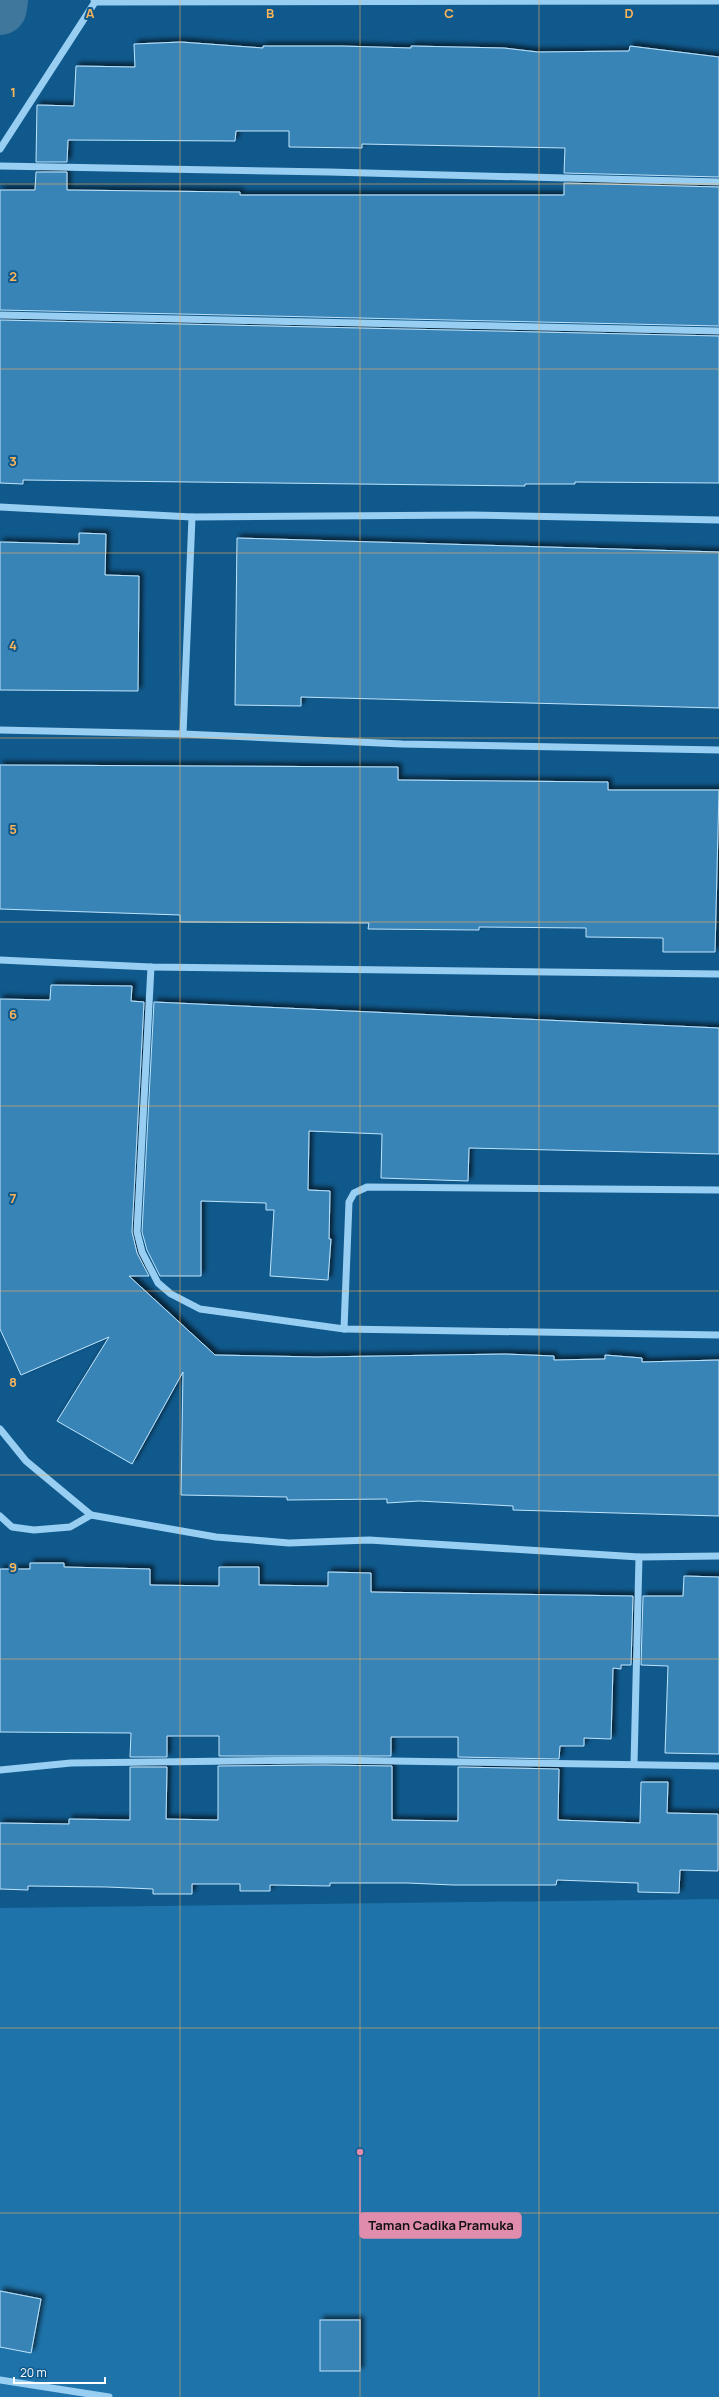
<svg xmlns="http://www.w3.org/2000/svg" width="719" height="2397" font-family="Manrope,sans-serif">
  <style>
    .green { fill: #1e73aa }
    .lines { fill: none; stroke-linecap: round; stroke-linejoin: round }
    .river { stroke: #3f769b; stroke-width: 54 }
    .building { fill: #3884b6; stroke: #bee4fd; filter: url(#shadow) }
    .minor { stroke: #97cef2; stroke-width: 7 }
    .grid { fill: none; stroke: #ffb558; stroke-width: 1; stroke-opacity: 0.55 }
    .grid-label { font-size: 13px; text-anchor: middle; font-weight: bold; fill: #ffb558; stroke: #10598c; stroke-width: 4; stroke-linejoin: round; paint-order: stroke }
    .leader { fill: none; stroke: #e08cad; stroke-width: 1.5 }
    .callout-dot { fill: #e08cad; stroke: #10598c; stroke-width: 1.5 }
    .callout { fill: #e08cad; stroke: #e08cad; stroke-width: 1.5 }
    .callout-label { font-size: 13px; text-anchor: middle; font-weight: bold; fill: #111 }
  </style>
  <defs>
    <filter id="shadow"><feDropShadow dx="3.5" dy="-3.5" stdDeviation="2" flood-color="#0009"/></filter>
  </defs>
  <rect width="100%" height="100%" fill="#10598c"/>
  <path class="green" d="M 719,1899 L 719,2397 L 0,2397 L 0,1908 Z"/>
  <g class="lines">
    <path class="river" d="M 0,8 L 1,0"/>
  </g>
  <g class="building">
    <path d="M 181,42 L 263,48 L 263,46 L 341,46 L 411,48 L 411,46 L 504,48 L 538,52 L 629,51 L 630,46 L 719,57 L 719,177 L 564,173 L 565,148 L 362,144 L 362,148 L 289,147 L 289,131 L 236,131 L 235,141 L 68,140 L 67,162 L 36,162 L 37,105 L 74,106 L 76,66 L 135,67 L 134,44 Z"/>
    <path d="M 36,172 L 67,172 L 67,190 L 240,192 L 240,195 L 564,195 L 564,183 L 719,187 L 719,326 L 0,310 L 0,190 L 35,190 Z"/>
    <path d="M 0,320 L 719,336 L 719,483 L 575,482 L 575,484 L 525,484 L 525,486 L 23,480 L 23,484 L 0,483 Z"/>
    <path d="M 79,533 L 106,534 L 105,575 L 139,576 L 138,691 L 0,690 L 0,542 L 79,544 Z"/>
    <path d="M 237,538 L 719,552 L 719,708 L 301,697 L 301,706 L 235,705 Z"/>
    <path d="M 0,765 L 398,767 L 398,780 L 608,782 L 608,790 L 719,790 L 715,952 L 663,952 L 663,938 L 586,937 L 586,928 L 479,927 L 479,930 L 368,929 L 369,923 L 180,922 L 180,915 L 0,909 Z"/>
    <path d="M 51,985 L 132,986 L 131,1001 L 144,1002 L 132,1232 L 137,1253 L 149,1276 L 129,1276 L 215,1355 L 317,1357 L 505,1354 L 554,1356 L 554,1360 L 605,1359 L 605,1355 L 642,1358 L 642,1362 L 719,1360 L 719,1516 L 513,1510 L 513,1506 L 419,1501 L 387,1503 L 387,1499 L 287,1500 L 287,1497 L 181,1495 L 183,1372 L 132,1464 L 57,1421 L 109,1337 L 21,1375 L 0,1329 L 0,999 L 50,1000 Z"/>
    <path d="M 154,1002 L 719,1028 L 719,1154 L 469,1148 L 468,1181 L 381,1178 L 382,1134 L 309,1131 L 308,1190 L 330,1191 L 329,1239 L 331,1239 L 328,1280 L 270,1276 L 274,1210 L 266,1210 L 266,1203 L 201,1201 L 201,1276 L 160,1276 L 147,1250 L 142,1232 Z"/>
    <path d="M 30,1563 L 64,1563 L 64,1567 L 150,1569 L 150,1585 L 219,1586 L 219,1567 L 259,1567 L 259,1585 L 328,1586 L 328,1572 L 371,1573 L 371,1592 L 633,1596 L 631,1665 L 621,1665 L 621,1669 L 613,1668 L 611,1739 L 584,1738 L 584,1746 L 560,1746 L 559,1759 L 458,1757 L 458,1737 L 391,1737 L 391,1756 L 219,1756 L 219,1736 L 167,1736 L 167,1757 L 130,1757 L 131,1733 L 0,1732 L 0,1569 L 30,1569 Z"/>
    <path d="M 684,1576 L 719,1577 L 719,1754 L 665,1753 L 668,1666 L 641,1665 L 643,1596 L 683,1596 Z"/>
    <path d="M 323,1765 L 392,1766 L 392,1820 L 458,1821 L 458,1767 L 559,1769 L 558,1820 L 640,1823 L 641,1782 L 668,1782 L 667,1813 L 718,1814 L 718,1871 L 680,1870 L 679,1893 L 638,1892 L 638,1883 L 557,1880 L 556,1885 L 453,1885 L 407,1883 L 330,1883 L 330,1886 L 270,1885 L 270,1891 L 240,1891 L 240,1884 L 192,1884 L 192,1894 L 153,1894 L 153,1889 L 107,1887 L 28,1886 L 28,1890 L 0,1889 L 0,1823 L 69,1824 L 69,1819 L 130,1820 L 130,1767 L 167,1767 L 166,1819 L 218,1820 L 218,1766 Z"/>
    <path d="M 0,2291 L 41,2299 L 31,2353 L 0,2347 Z"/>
    <rect x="320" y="2320" width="40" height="51"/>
  </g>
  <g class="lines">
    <g class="minor">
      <path d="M 94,0 L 95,2 L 719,1"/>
      <path d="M 0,149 L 95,2"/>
      <path d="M 0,166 L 329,172 L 719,182"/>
      <path d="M 0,315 L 719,331"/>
      <path d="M 0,507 L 192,517 L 472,515 L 719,520"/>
      <path d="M 0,730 L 183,734 L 402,744 L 719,750"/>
      <path d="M 183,734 L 192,517"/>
      <path d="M 0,960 L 151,967 L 719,974"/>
      <path d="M 151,967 L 137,1232 L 142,1252 L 158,1283 L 171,1294 L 200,1309 L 344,1329 L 719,1335"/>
      <path d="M 344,1329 L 349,1202 L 354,1193 L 367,1187 L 719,1190"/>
      <path d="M 0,1429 L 26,1461 L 91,1515 L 216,1537 L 289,1543 L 369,1540 L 639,1557 L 719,1556"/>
      <path d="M 0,1516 L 12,1527 L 34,1530 L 70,1527 L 91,1515"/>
      <path d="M 634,1764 L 639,1557"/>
      <path d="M 0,1770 L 71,1763 L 323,1760 L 719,1766"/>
      <path d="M 0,2380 L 109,2397"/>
    </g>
  </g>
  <path class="grid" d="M 180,0 L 180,2397M 360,0 L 360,2397M 539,0 L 539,2397M 0,184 L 719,184M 0,369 L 719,369M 0,553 L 719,553M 0,738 L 719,738M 0,922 L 719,922M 0,1106 L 719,1106M 0,1291 L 719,1291M 0,1475 L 719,1475M 0,1659 L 719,1659M 0,1844 L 719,1844M 0,2028 L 719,2028M 0,2213 L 719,2213"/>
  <g class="grid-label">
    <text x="90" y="18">A</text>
    <text x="270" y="18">B</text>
    <text x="449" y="18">C</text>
    <text x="629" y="18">D</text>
    <text x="13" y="97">1</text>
    <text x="13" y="281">2</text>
    <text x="13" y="466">3</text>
    <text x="13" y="650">4</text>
    <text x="13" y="834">5</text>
    <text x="13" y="1019">6</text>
    <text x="13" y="1203">7</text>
    <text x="13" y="1387">8</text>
    <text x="13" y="1572">9</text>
  </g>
  <path class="leader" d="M360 2152L360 2226"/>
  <circle class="callout-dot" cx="360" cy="2152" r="4"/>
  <rect class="callout" x="360" y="2213" width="161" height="25" rx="4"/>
  <g class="callout-label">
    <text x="441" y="2230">Taman Cadika Pramuka</text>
  </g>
  <path d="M14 2377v6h91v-6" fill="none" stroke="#ffffff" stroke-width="2"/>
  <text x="20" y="2377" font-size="12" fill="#ffffff" stroke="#10598c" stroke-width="3" paint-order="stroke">20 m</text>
</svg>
